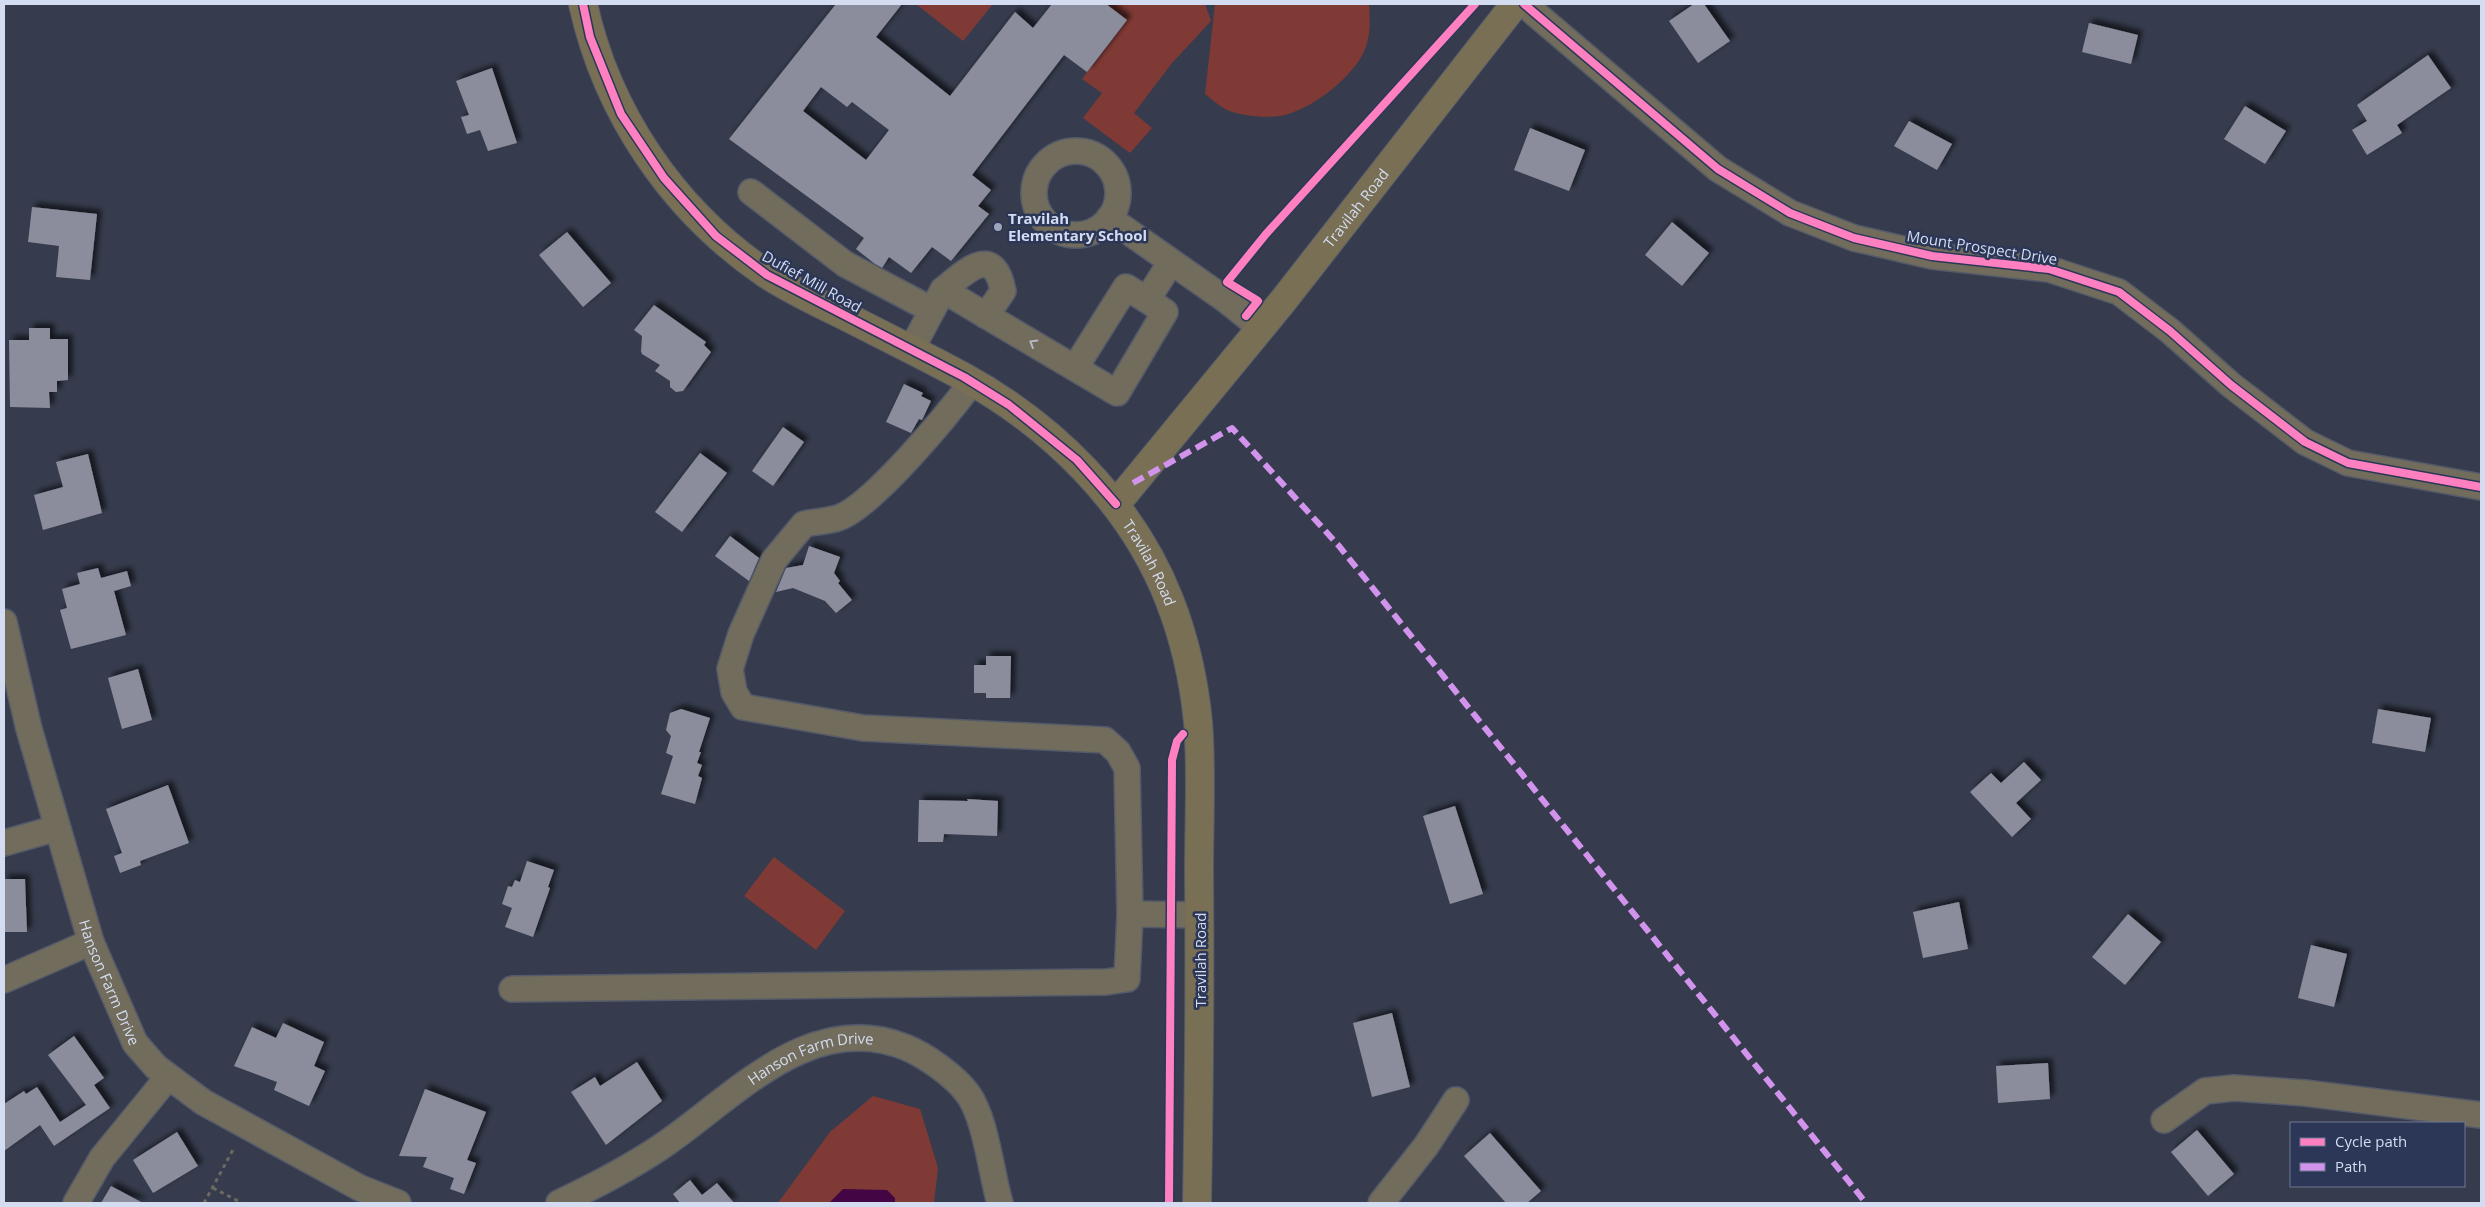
<svg xmlns="http://www.w3.org/2000/svg" width="2485" height="1207" font-family="'Open Sans',sans-serif">
  <style>
    .green { fill: #803a35 }
    .water { fill: #430544 }
    .building { fill: #8b8d9d; fill-rule: evenodd; filter: url(#shadow) }
    .lines { fill: none; stroke-linecap: round; stroke-linejoin: round }
    .minor-casing { stroke: #545a69; stroke-width: 28 }
    .major-casing { stroke: #545a69; stroke-width: 30 }
    .path { stroke: #6c6963; stroke-width: 3; stroke-dasharray: 4 4; stroke-linecap: butt }
    .minor { stroke: #716c5c; stroke-width: 25 }
    .major { stroke: #786f55; stroke-width: 28 }
    .quiet { stroke: #d193ec; stroke-width: 6; stroke-dasharray: 12 6; stroke-linecap: butt }
    .cycleway-casing { stroke: #2c3757; stroke-width: 11 }
    .cycleway { stroke: #ff80c0; stroke-width: 8 }
    .oneway { stroke: #b6bac4 }
    .poi-dot { fill: #9da4b8; stroke: #2c3757; stroke-width: 2 }
    .labels { text-anchor: middle; dominant-baseline: central; stroke-width: 5; stroke-linejoin: round; paint-order: stroke }
    .street-label { font-size: 15px; fill: #d4dcf1; stroke: #2c3757 }
    .poi-label { font-size: 15px; font-weight: bold; fill: #d4dcf1; stroke: #2c3757; text-anchor: start }
  </style>
  <defs>
    <filter id="shadow"><feDropShadow dx="4.5" dy="-4.5" stdDeviation="2.5" flood-color="#0009"/></filter>
  </defs>
  <rect width="100%" height="100%" fill="#363c4d"/>
  <g class="green">
    <path d="M 916,4 L 993,4 L 963,41 Z"/>
    <path d="M 1106,4 L 1205,4 L 1211,21 L 1172,63 L 1134,113 L 1152,128 L 1130,153 L 1083,118 L 1102,93 L 1082,79 L 1127,20 Z"/>
    <path d="M 1215,4 L 1369,4 C 1370,19 1371,34 1365,49 C 1354,77 1310,111 1280,116 C 1264,118 1241,116 1227,110 C 1219,106 1212,99 1205,94 Z"/>
    <path d="M 774,857 L 845,911 L 816,950 L 744,896 Z"/>
    <path d="M 873,1096 L 920,1109 L 938,1168 L 934,1203 L 778,1203 L 830,1132 Z"/>
  </g>
  <path class="water" d="M 843,1189 L 887,1190 L 895,1198 L 895,1203 L 829,1203 Z"/>
  <g class="building">
    <path d="M 836,4 L 902,4 L 876,37 L 950,96 L 1015,12 L 1033,28 L 1052,4 L 1106,4 L 1127,20 L 1087,72 L 1064,55 L 972,175 L 991,190 L 978,206 L 989,214 L 951,261 L 932,247 L 911,273 L 889,257 L 882,268 L 875,264 L 856,249 L 864,238 L 729,139 ZM 821,87 L 847,107 L 852,102 L 889,130 L 866,160 L 803,111 Z"/>
    <path d="M 1694,4 L 1704,4 L 1730,41 L 1698,63 L 1669,21 Z"/>
    <path d="M 2089,23 L 2138,35 L 2131,64 L 2082,52 Z"/>
    <path d="M 2428,55 L 2451,88 L 2397,125 L 2402,133 L 2367,155 L 2352,130 L 2367,121 L 2357,105 Z"/>
    <path d="M 492,68 L 517,143 L 488,151 L 480,130 L 467,134 L 461,117 L 469,115 L 456,81 Z"/>
    <path d="M 2245,106 L 2286,131 L 2265,164 L 2224,139 Z"/>
    <path d="M 1909,121 L 1952,144 L 1937,170 L 1894,146 Z"/>
    <path d="M 1530,128 L 1585,150 L 1569,191 L 1514,170 Z"/>
    <path d="M 32,207 L 97,214 L 90,280 L 56,277 L 59,246 L 28,242 Z"/>
    <path d="M 1672,222 L 1709,253 L 1682,286 L 1645,255 Z"/>
    <path d="M 567,232 L 611,283 L 583,307 L 539,255 Z"/>
    <path d="M 654,305 L 706,342 L 704,345 L 711,352 L 683,391 L 676,392 L 670,387 L 670,381 L 655,371 L 660,365 L 642,354 L 641,351 L 642,336 L 634,330 Z"/>
    <path d="M 29,328 L 50,328 L 50,339 L 68,339 L 68,380 L 57,381 L 57,392 L 49,392 L 50,408 L 10,407 L 9,340 L 29,340 Z"/>
    <path d="M 904,384 L 923,393 L 921,396 L 931,401 L 922,420 L 919,419 L 911,433 L 886,422 Z"/>
    <path d="M 783,427 L 804,442 L 773,486 L 752,471 Z"/>
    <path d="M 700,453 L 727,473 L 682,532 L 655,512 Z"/>
    <path d="M 88,454 L 102,513 L 43,530 L 34,495 L 63,487 L 56,462 Z"/>
    <path d="M 730,536 L 759,558 L 749,581 L 715,556 Z"/>
    <path d="M 809,546 L 840,557 L 834,573 L 840,581 L 838,583 L 852,600 L 836,613 L 825,601 L 793,588 L 776,592 L 786,568 L 803,565 Z"/>
    <path d="M 98,568 L 101,578 L 127,571 L 131,586 L 114,591 L 126,635 L 71,649 L 60,610 L 67,608 L 62,589 L 80,584 L 77,573 Z"/>
    <path d="M 986,656 L 1011,656 L 1010,698 L 986,698 L 986,693 L 974,693 L 974,665 L 986,665 Z"/>
    <path d="M 138,669 L 152,720 L 122,729 L 108,678 Z"/>
    <path d="M 681,709 L 710,718 L 699,752 L 701,752 L 697,763 L 702,765 L 698,776 L 702,778 L 695,804 L 661,794 L 673,756 L 666,753 L 671,736 L 666,730 L 670,713 Z"/>
    <path d="M 2378,709 L 2431,718 L 2425,752 L 2372,743 Z"/>
    <path d="M 2024,762 L 2041,780 L 2016,803 L 2031,819 L 2012,837 L 1970,792 L 1991,773 L 2001,783 Z"/>
    <path d="M 168,785 L 189,843 L 140,861 L 141,865 L 120,873 L 114,856 L 122,853 L 106,809 Z"/>
    <path d="M 967,799 L 998,801 L 997,836 L 944,834 L 943,842 L 918,842 L 919,800 L 968,801 Z"/>
    <path d="M 1455,806 L 1483,894 L 1450,904 L 1423,816 Z"/>
    <path d="M 527,861 L 554,870 L 548,887 L 550,888 L 533,937 L 505,927 L 512,908 L 502,904 L 508,886 L 512,887 L 515,880 L 520,882 Z"/>
    <path d="M 4,879 L 25,879 L 27,932 L 4,932 Z"/>
    <path d="M 1959,902 L 1968,949 L 1923,958 L 1913,912 Z"/>
    <path d="M 2128,914 L 2161,942 L 2125,985 L 2092,957 Z"/>
    <path d="M 2311,945 L 2347,954 L 2334,1007 L 2298,998 Z"/>
    <path d="M 1392,1013 L 1410,1087 L 1372,1097 L 1353,1023 Z"/>
    <path d="M 283,1023 L 324,1042 L 314,1066 L 325,1071 L 309,1106 L 274,1090 L 277,1082 L 234,1066 L 252,1027 L 276,1038 Z"/>
    <path d="M 74,1036 L 104,1078 L 94,1085 L 110,1108 L 54,1146 L 40,1125 L 4,1151 L 4,1104 L 24,1091 L 26,1094 L 37,1087 L 60,1122 L 86,1105 L 48,1055 Z"/>
    <path d="M 637,1062 L 662,1101 L 606,1145 L 571,1092 L 595,1077 L 600,1086 Z"/>
    <path d="M 2048,1063 L 2050,1099 L 1998,1103 L 1996,1066 Z"/>
    <path d="M 425,1089 L 486,1112 L 467,1160 L 476,1163 L 464,1194 L 450,1189 L 454,1178 L 423,1167 L 427,1157 L 399,1156 Z"/>
    <path d="M 2197,1130 L 2234,1174 L 2208,1196 L 2171,1152 Z"/>
    <path d="M 177,1132 L 198,1166 L 153,1193 L 133,1160 Z"/>
    <path d="M 1490,1133 L 1541,1191 L 1527,1203 L 1506,1203 L 1464,1156 Z"/>
    <path d="M 690,1180 L 702,1195 L 717,1183 L 734,1203 L 680,1203 L 673,1194 Z"/>
    <path d="M 111,1186 L 143,1203 L 101,1203 Z"/>
  </g>
  <g class="lines">
    <g class="minor-casing">
      <g id="minor">
        <path d="M 1524,4 L 1718,169 L 1790,213 L 1854,238 L 1932,256 L 2049,269 L 2119,292 L 2170,331 L 2231,385 L 2305,442 L 2348,463 L 2481,487"/>
        <circle cx="1076" cy="193" r="42"/>
        <path d="M 751,192 L 845,264 L 932,310"/>
        <path d="M 1109,218 L 1226,300 L 1261,328"/>
        <path d="M 943,290 C 965,272 994,242 1003,291 L 986,316"/>
        <path d="M 911,350 L 943,290 L 1117,393 L 1165,312 L 1147,300 L 1171,262"/>
        <path d="M 1075,368 L 1126,287 L 1147,300"/>
        <path d="M 972,382 C 949,413 873,506 838,518 C 828,521 815,522 804,524 L 774,560 L 741,634 L 730,669 L 734,692 L 743,707 L 863,728 L 1105,740 L 1118,752 L 1127,768 L 1130,914"/>
        <path id="s1" d="M 4,622 L 29,729 L 91,942 L 135,1043 L 156,1067 L 203,1102 L 360,1188 L 398,1203"/>
        <path d="M 4,843 L 57,828"/>
        <path d="M 4,980 L 91,942"/>
        <path d="M 512,989 L 1106,982 L 1127,979 L 1130,914 L 1199,915"/>
        <path d="M 2164,1120 L 2205,1091 L 2234,1088 L 2305,1093 L 2481,1115"/>
        <path d="M 76,1203 L 102,1158 L 168,1077"/>
        <path id="s2" d="M 559,1203 C 597,1185 634,1166 668,1142 C 738,1093 812,1010 905,1047 C 925,1055 955,1076 968,1094 C 986,1119 991,1173 1000,1203"/>
        <path d="M 1381,1203 L 1426,1146 L 1456,1100"/>
      </g>
    </g>
    <g class="major-casing">
      <g id="major">
        <path id="s3" d="M 583,4 C 607,113 673,210 765,273 C 793,292 826,306 857,322 C 892,340 927,357 962,376 C 1052,425 1131,503 1169,599 C 1184,637 1194,681 1198,722 C 1202,770 1199,821 1199,870 C 1200,981 1199,1092 1197,1203"/>
        <path id="s4" d="M 1116,504 L 1283,301 L 1515,4"/>
      </g>
    </g>
    <g class="path">
      <path d="M 213,1188 L 242,1203"/>
      <path d="M 204,1203 L 234,1148"/>
    </g>
    <use href="#minor" class="minor"/>
    <use href="#major" class="major"/>
    <path class="quiet" d="M 1133,483 L 1232,428 L 1339,546 L 1866,1203"/>
    <g class="cycleway-casing">
      <g id="cycleway">
        <path d="M 583,4 L 590,37 L 621,114 L 664,178 L 716,236 L 767,275 L 964,377 L 1009,405 L 1077,460 L 1116,504"/>
        <path d="M 1524,4 L 1718,169 L 1790,213 L 1854,238 L 1932,256 L 2049,269 L 2119,292 L 2170,331 L 2231,385 L 2305,442 L 2348,463 L 2481,487"/>
        <path d="M 1246,316 L 1258,301 L 1227,282 L 1266,234 L 1475,4"/>
        <path d="M 1169,1203 L 1172,760 L 1177,741 L 1183,734"/>
      </g>
    </g>
    <use href="#cycleway" class="cycleway"/>
  </g>
  <defs><path id="oneway-chevron" d="M-2-3.5L2.5 0L-2 3.5" fill="none" stroke-width="1.6" stroke-linecap="round" stroke-linejoin="round" transform="scale(1.25)"/></defs>
  <use class="oneway" href="#oneway-chevron" transform="translate(1033 343) rotate(-149)"/>
  <circle class="poi-dot" cx="998" cy="227" r="5"/>
  <g class="labels">
    <g class="street-label">
      <text stroke="none"><textPath href="#s4" startOffset="381">Travilah Road</textPath></text>
      <text transform="translate(1982 247) rotate(9)">Mount Prospect Drive</text>
      <text transform="translate(812 281) rotate(29)">Dufief Mill Road</text>
      <text stroke="none"><textPath href="#s3" startOffset="824">Travilah Road</textPath></text>
      <text transform="translate(1200 960) rotate(-90)">Travilah Road</text>
      <text stroke="none"><textPath href="#s1" startOffset="376">Hanson Farm Drive</textPath></text>
      <text stroke="none"><textPath href="#s2" startOffset="294">Hanson Farm Drive</textPath></text>
    </g>
    <g class="poi-label">
      <text x="1008" y="218">Travilah<tspan x="1008" dy="17">Elementary School</tspan></text>
    </g>
  </g>
  <rect width="2485" height="1207" fill="none" stroke="#d4dcf1" stroke-width="10"/>
  <rect x="2290" y="1122" width="175" height="65" fill="#2c3757" stroke="#6f7995"/>
  <rect x="2300" y="1138" width="25" height="8" fill="#ff80c0" stroke="#6f7995"/>
  <text x="2335" y="1147" font-size="15" fill="#d4dcf1">Cycle path</text>
  <rect x="2300" y="1163" width="25" height="8" fill="#d193ec" stroke="#6f7995"/>
  <text x="2335" y="1172" font-size="15" fill="#d4dcf1">Path</text>
</svg>
